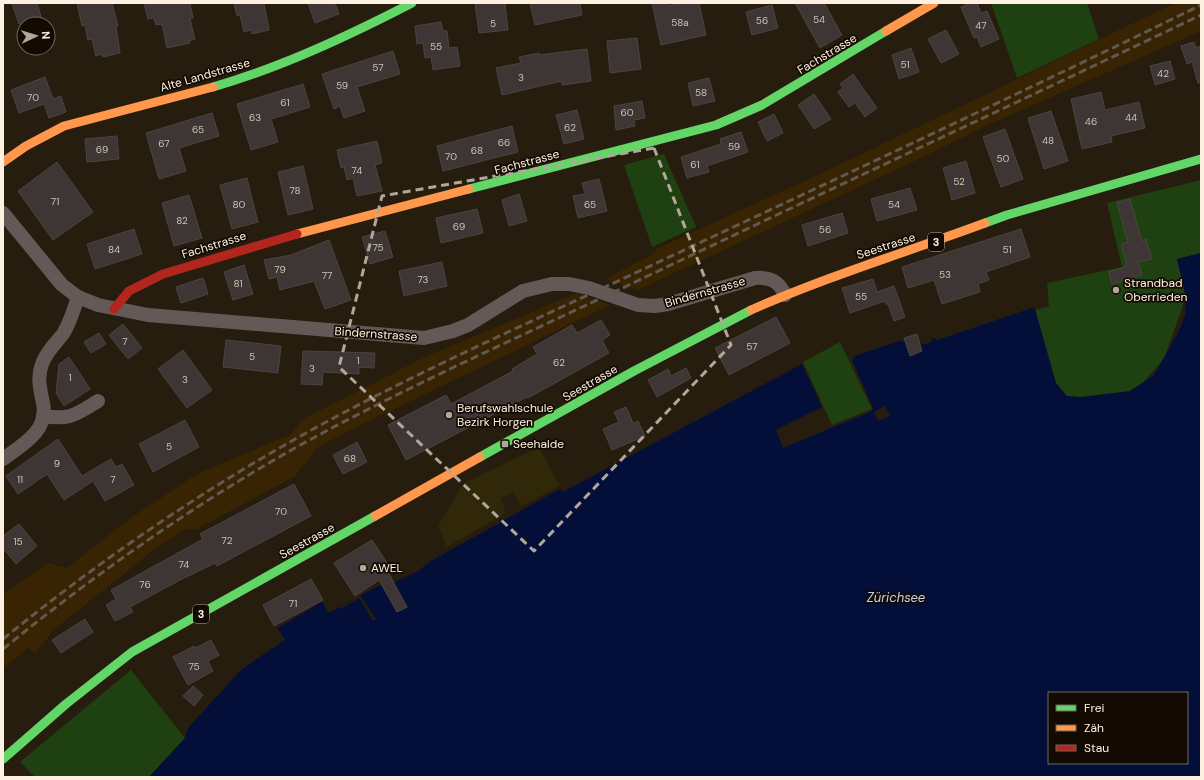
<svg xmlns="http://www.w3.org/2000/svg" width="1204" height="780" font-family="'DM Sans',sans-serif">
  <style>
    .built { fill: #382302 }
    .green { fill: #1f4011 }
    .sand { fill: #302809 }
    .water { fill: #030f39; fill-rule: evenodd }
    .pier { fill: #261d0e }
    .building { fill: #3e3634; stroke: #4c4442 }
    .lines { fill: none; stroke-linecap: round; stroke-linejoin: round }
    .street { stroke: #655957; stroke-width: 14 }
    .fast { stroke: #63d668; stroke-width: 9 }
    .slow { stroke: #ff974d; stroke-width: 9 }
    .jam { stroke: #b3261e; stroke-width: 9 }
    .rail { stroke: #61584f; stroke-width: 3; stroke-dasharray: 8 4; stroke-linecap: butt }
    .marked { fill: none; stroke: #b2a798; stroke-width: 3; stroke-dasharray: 8 5; stroke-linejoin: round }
    .poi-dot { fill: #b2a798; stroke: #130a02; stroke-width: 1.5 }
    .labels { text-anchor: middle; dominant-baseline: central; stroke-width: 3.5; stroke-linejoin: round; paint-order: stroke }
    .number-label { font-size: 10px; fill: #cec2b6 }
    .shield { fill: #130a02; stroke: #b8ac9f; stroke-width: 1 }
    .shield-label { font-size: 11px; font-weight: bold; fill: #fef1e2 }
    .street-label { font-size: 12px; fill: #fef1e2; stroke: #130a02 }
    .poi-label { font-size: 12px; fill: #fef1e2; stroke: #130a02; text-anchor: start }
    .water-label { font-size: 13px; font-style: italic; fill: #bed1f1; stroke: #130a02 }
  </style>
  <rect width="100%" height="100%" fill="#261d0e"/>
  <g class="built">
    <path d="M 1175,3 L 1201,3 L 1201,31 L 986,126 L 915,161 L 638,290 L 605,279 L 651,255 L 658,248 L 820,174 Z"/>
    <path d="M 577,293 L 610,305 L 365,423 L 318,447 L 295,476 L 197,529 L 186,529 L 155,549 L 55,629 L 35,653 L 29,647 L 3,669 L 3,594 L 48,563 L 67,568 L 129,519 L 197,474 L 291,434 L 303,419 L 427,356 Z"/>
  </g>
  <g class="green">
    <path d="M 991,3 L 1087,3 L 1099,39 L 1017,78 Z"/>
    <path d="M 664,154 L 696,227 L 652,247 L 624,165 Z"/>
    <path d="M 1201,180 L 1201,253 L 1177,259 L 1186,297 L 1164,359 L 1132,395 L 1062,403 L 1032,311 L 1049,306 L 1047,283 L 1122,267 L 1107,203 Z"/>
    <path d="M 840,342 L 872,409 L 832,425 L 803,362 Z"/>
    <path d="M 131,670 L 185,738 L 149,777 L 35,777 L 20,762 Z"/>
  </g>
  <path class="sand" d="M 539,447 L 560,486 L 521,506 L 513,492 L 501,498 L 506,513 L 447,547 L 438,526 L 464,483 Z"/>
  <path class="water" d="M 1201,253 L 1201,777 L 149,777 L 185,738 L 188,728 L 242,669 L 285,640 L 278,628 L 322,602 L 329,613 L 378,586 L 393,583 L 418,571 L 431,561 L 560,489 L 563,492 L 802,364 L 822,407 L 776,430 L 783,448 L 872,411 L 873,408 L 852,360 L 855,356 L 899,341 L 925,344 L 932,342 L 931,339 L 935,338 L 937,340 L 1032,308 L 1035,309 L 1056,383 L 1067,396 L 1081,397 L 1130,391 L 1154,375 L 1179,331 L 1185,315 L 1186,297 L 1177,259 ZM 1049,693 L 1187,693 L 1187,763 L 1049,763 Z"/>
  <g class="pier">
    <path d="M 885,406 L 890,416 L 878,421 L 874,412 Z"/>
    <path d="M 360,595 L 376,619 L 373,621 L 359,598 L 341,609 L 340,607 Z"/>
  </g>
  <g class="building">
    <path d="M 12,3 L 37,3 L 43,24 L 19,24 Z"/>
    <path d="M 77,3 L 112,3 L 118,26 L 116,26 L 120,53 L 103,57 L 102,54 L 96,56 L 92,39 L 88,40 L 85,25 L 82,26 Z"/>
    <path d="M 144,3 L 190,3 L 193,18 L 190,19 L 195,39 L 189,41 L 190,43 L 167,48 L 162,24 L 156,25 L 154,18 L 148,19 Z"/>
    <path d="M 234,3 L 264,3 L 269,30 L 252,34 L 251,30 L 244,32 L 240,15 L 237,16 Z"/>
    <path d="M 308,3 L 335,3 L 339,14 L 315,23 Z"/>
    <path d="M 475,3 L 505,3 L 508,30 L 479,33 Z"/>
    <path d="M 530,3 L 580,3 L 582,15 L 535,25 Z"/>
    <path d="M 652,3 L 667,3 L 667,6 L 681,3 L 699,3 L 706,35 L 661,45 Z"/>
    <path d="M 795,3 L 824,3 L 842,35 L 820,48 Z"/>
    <path d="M 970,3 L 977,3 L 981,13 L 987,11 L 999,39 L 981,47 L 977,37 L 974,38 L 961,7 Z"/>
    <path d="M 772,5 L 778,28 L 752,35 L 746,12 Z"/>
    <path d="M 441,22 L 443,31 L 447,31 L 449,48 L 457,47 L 460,66 L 433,70 L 431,57 L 425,58 L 423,43 L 417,44 L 415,26 Z"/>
    <path d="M 946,30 L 959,54 L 941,63 L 928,39 Z"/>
    <path d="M 637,38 L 641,69 L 610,73 L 607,41 Z"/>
    <path d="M 1194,42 L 1196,48 L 1201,46 L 1201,83 L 1198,83 L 1192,62 L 1187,64 L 1181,46 Z"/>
    <path d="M 911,48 L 919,72 L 899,79 L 892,55 Z"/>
    <path d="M 587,49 L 591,81 L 562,85 L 562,81 L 502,95 L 496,68 L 521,63 L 519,57 L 539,53 L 539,55 Z"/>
    <path d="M 393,51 L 400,74 L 357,87 L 365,111 L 344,118 L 340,106 L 334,109 L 322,74 Z"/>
    <path d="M 1170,61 L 1175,79 L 1155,85 L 1150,66 Z"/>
    <path d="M 853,74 L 877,108 L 865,117 L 855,103 L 849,107 L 838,92 L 843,88 L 840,84 Z"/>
    <path d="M 45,77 L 53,99 L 61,96 L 66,112 L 49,118 L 44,104 L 19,113 L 11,90 Z"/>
    <path d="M 709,78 L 715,101 L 693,106 L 688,83 Z"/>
    <path d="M 303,84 L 310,107 L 271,119 L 278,142 L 251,150 L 237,104 Z"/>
    <path d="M 1101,92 L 1105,110 L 1139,102 L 1145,128 L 1111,136 L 1112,142 L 1082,149 L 1071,99 Z"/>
    <path d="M 814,94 L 831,119 L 814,129 L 798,105 Z"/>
    <path d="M 642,101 L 645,118 L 634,120 L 635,126 L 616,130 L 614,106 Z"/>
    <path d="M 577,110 L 584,139 L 564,144 L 556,115 Z"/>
    <path d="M 1051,111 L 1068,161 L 1044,169 L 1028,118 Z"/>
    <path d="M 212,113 L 219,136 L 179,148 L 186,171 L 159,179 L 146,133 Z"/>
    <path d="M 774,114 L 783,133 L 767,141 L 758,122 Z"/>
    <path d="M 512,126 L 518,152 L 443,171 L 437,146 Z"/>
    <path d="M 1005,129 L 1023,179 L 1001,187 L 983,137 Z"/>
    <path d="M 741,132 L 748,152 L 707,166 L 709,172 L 687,178 L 681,157 L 721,144 L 720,139 Z"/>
    <path d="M 117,136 L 119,159 L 87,162 L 85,139 Z"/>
    <path d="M 377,141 L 382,163 L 375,165 L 382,191 L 357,196 L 353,178 L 347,180 L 344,167 L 341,168 L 337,150 Z"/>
    <path d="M 966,161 L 975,193 L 952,200 L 943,168 Z"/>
    <path d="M 57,162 L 93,212 L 53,240 L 18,191 Z"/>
    <path d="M 303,166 L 313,209 L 288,215 L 278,172 Z"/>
    <path d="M 247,178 L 258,222 L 232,229 L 220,185 Z"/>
    <path d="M 599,179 L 607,211 L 578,218 L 573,196 L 585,194 L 582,183 Z"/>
    <path d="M 910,188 L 917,210 L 877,221 L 871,199 Z"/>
    <path d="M 519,194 L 527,221 L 509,226 L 502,200 Z"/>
    <path d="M 189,195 L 202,238 L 174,246 L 162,203 Z"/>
    <path d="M 1130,199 L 1142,241 L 1146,239 L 1152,259 L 1138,262 L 1142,275 L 1112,284 L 1109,272 L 1127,266 L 1121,244 L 1128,242 L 1117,203 Z"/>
    <path d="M 477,209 L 483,233 L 441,243 L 436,218 Z"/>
    <path d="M 842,213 L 848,233 L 808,246 L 802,225 Z"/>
    <path d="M 134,229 L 142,254 L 95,269 L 87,244 Z"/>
    <path d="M 1021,229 L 1030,257 L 986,272 L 989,280 L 978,284 L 980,292 L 942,304 L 934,280 L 908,288 L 902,267 Z"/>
    <path d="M 385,231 L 393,257 L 370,264 L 362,237 Z"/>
    <path d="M 329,240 L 351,300 L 325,309 L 314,281 L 280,290 L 277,277 L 269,279 L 264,260 L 291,255 Z"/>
    <path d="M 442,262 L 447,286 L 404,296 L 399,271 Z"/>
    <path d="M 244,265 L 253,294 L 233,300 L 224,272 Z"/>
    <path d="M 203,278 L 208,294 L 181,303 L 176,287 Z"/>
    <path d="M 873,279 L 877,292 L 894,286 L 905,317 L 894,321 L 888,304 L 886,304 L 885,301 L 850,313 L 842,288 Z"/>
    <path d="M 776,317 L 790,343 L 729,375 L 715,348 Z"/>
    <path d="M 601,320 L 610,335 L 602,340 L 609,353 L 528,398 L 527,397 L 406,460 L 388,425 L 446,395 L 451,404 L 513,371 L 512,369 L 537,354 L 533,347 L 572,325 L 577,333 Z"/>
    <path d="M 123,324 L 142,348 L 128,359 L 109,335 Z"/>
    <path d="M 99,333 L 106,344 L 91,353 L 84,342 Z"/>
    <path d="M 917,334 L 922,351 L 910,356 L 904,338 Z"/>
    <path d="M 226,340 L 281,346 L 278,373 L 223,367 Z"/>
    <path d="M 183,350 L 212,390 L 187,408 L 158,369 Z"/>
    <path d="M 303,351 L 375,353 L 374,368 L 359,367 L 359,374 L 323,372 L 322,385 L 301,384 Z"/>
    <path d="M 69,357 L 90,389 L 64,406 L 56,393 L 59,364 Z"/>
    <path d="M 686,368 L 691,378 L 657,397 L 648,380 L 668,369 L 671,376 Z"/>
    <path d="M 626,407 L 633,423 L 638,421 L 645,436 L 612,450 L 603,429 L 619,422 L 614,412 Z"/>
    <path d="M 185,420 L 199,447 L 153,472 L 139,444 Z"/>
    <path d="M 58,439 L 82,476 L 111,459 L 116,467 L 122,464 L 134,485 L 105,501 L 93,481 L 64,500 L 47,474 L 18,494 L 6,476 Z"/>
    <path d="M 357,442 L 367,462 L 343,474 L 333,455 Z"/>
    <path d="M 294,484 L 311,516 L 217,566 L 215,563 L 180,580 L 130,607 L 133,612 L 115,621 L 106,605 L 116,599 L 111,590 L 203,539 L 200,534 Z"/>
    <path d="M 19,524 L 37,546 L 16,564 L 3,548 L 3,536 Z"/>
    <path d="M 372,540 L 393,572 L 389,574 L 407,607 L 397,612 L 379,580 L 355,596 L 334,563 Z"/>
    <path d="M 311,579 L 323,600 L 274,626 L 263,605 Z"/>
    <path d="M 85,619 L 93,632 L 61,653 L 52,640 Z"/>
    <path d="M 211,640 L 219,655 L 208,661 L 213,671 L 188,685 L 173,657 L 194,646 L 195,648 Z"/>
    <path d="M 193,686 L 203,695 L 194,706 L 183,696 Z"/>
  </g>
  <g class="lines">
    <g class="street">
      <path d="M 3,213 L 62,285 L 78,297 L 98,305 L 148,315 L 424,338 L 453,331 L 468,325 L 523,291 L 552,284 L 569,284 L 589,288 L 638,305 L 655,306 L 668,304 L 755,278 C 770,277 779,281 785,295"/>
      <path d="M 43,416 C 71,420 75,415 98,401"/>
      <path d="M 3,459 C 22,445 49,431 43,403 C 40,389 37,377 42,364 C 46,352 55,344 63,334 C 70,323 74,309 78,297"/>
    </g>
    <g class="fast">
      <path d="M 213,87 C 282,67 348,36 412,3"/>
      <path d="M 469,189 L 716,125 L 762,105 L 886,31"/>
      <path d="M 985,223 L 1007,215 L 1201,159"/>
      <path d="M 480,457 L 634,371 L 751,310"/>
      <path d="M 3,759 L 66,704 L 132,652 L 375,516"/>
    </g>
    <g class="slow">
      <path d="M 886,31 L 934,3"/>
      <path d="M 3,162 L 26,146 L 64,126 L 213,87"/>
      <path d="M 297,234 L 469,189"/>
      <path d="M 751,310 C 828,276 907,252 985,223"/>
      <path d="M 375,516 L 480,457"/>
    </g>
    <path class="jam" d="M 114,309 L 129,291 L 163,274 L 297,234"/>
    <g class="rail">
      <path d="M 3,639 C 93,566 189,499 290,442 C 401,379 518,328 633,274 C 823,185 1013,97 1201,5"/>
      <path d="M 3,649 C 94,575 192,506 295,448 C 405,387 520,337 633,283 C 822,193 1012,105 1201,15"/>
    </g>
  </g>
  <path class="marked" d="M 654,148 L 731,345 L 534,551 L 339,367 L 382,196 Z"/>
  <g class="poi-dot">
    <circle cx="1116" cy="290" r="4"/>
    <circle cx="449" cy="415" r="4"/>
    <rect x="501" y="440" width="8" height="8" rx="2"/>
    <circle cx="363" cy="568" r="4"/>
  </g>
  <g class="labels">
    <g class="number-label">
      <text x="819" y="19">54</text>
      <text x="762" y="20">56</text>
      <text x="680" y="22">58a</text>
      <text x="493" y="23">5</text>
      <text x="981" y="25">47</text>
      <text x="436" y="46">55</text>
      <text x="905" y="64">51</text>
      <text x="378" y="67">57</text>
      <text x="1163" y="73">42</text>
      <text x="521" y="77">3</text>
      <text x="342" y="85">59</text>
      <text x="701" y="92">58</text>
      <text x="33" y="97">70</text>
      <text x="285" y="102">61</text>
      <text x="627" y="112">60</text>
      <text x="255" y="117">63</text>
      <text x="1131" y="117">44</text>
      <text x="1091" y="121">46</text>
      <text x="570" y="127">62</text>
      <text x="198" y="129">65</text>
      <text x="1048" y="140">48</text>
      <text x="504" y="142">66</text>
      <text x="164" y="143">67</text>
      <text x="734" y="146">59</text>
      <text x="102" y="149">69</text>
      <text x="477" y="150">68</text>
      <text x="451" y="156">70</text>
      <text x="1003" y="158">50</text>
      <text x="695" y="164">61</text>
      <text x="357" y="170">74</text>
      <text x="959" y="181">52</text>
      <text x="295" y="190">78</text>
      <text x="55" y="201">71</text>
      <text x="239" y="204">80</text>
      <text x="590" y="204">65</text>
      <text x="894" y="204">54</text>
      <text x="182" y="220">82</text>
      <text x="459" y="226">69</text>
      <text x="825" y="229">56</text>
      <text x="378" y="247">75</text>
      <text x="114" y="249">84</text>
      <text x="1007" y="249">51</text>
      <text x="280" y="269">79</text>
      <text x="945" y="274">53</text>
      <text x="327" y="275">77</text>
      <text x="423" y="279">73</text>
      <text x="238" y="283">81</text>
      <text x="861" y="296">55</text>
      <text x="125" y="341">7</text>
      <text x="752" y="346">57</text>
      <text x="252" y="356">5</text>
      <text x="358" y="360">1</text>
      <text x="559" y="362">62</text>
      <text x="312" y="368">3</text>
      <text x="70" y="377">1</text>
      <text x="185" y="379">3</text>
      <text x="169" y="446">5</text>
      <text x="350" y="458">68</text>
      <text x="57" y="463">9</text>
      <text x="20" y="479">11</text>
      <text x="113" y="479">7</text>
      <text x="281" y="511">70</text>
      <text x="227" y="540">72</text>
      <text x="18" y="541">15</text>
      <text x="184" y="564">74</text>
      <text x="145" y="584">76</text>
      <text x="293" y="603">71</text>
      <text x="194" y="666">75</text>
    </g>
    <g class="shield">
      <rect x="928" y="233" width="16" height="18" rx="3"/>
      <rect x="193" y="605" width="16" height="18" rx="3"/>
    </g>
    <g class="shield-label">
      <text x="936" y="242">3</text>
      <text x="201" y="614">3</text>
    </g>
    <g class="street-label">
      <text transform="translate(827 54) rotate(-31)">Fachstrasse</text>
      <text transform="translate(205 75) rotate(-16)">Alte Landstrasse</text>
      <text transform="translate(527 162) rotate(-15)">Fachstrasse</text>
      <text transform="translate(214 245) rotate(-17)">Fachstrasse</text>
      <text transform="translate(886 246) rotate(-18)">Seestrasse</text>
      <text transform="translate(705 292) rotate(-16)">Bindernstrasse</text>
      <text transform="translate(376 334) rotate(4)">Bindernstrasse</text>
      <text transform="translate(590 383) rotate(-30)">Seestrasse</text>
      <text transform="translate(307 541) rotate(-29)">Seestrasse</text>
    </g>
    <g class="poi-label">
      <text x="1124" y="283">Strandbad<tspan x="1124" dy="14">Oberrieden</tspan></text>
      <text x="457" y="408">Berufswahlschule<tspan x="457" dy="14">Bezirk Horgen</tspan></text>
      <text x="513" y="444">Seehalde</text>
      <text x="371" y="568">AWEL</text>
    </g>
    <g class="water-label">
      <text x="896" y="597">Zürichsee</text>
    </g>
  </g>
  <rect width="1204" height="780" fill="none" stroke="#fef1e2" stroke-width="8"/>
  <rect x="1048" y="692" width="140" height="72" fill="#130a02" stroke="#71665c"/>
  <rect x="1056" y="705" width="20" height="6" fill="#63d668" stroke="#71665c"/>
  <text x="1084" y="712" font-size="12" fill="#fef1e2">Frei</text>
  <rect x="1056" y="725" width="20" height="6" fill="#ff974d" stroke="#71665c"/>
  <text x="1084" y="732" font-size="12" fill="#fef1e2">Zäh</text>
  <rect x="1056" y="745" width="20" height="6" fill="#b3261e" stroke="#71665c"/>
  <text x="1084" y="752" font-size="12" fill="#fef1e2">Stau</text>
  <g transform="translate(36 36) rotate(86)"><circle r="19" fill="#130a02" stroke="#71665c"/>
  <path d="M0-3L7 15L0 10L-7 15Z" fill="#b2a798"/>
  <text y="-6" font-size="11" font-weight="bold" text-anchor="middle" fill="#fef1e2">N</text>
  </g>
</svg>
